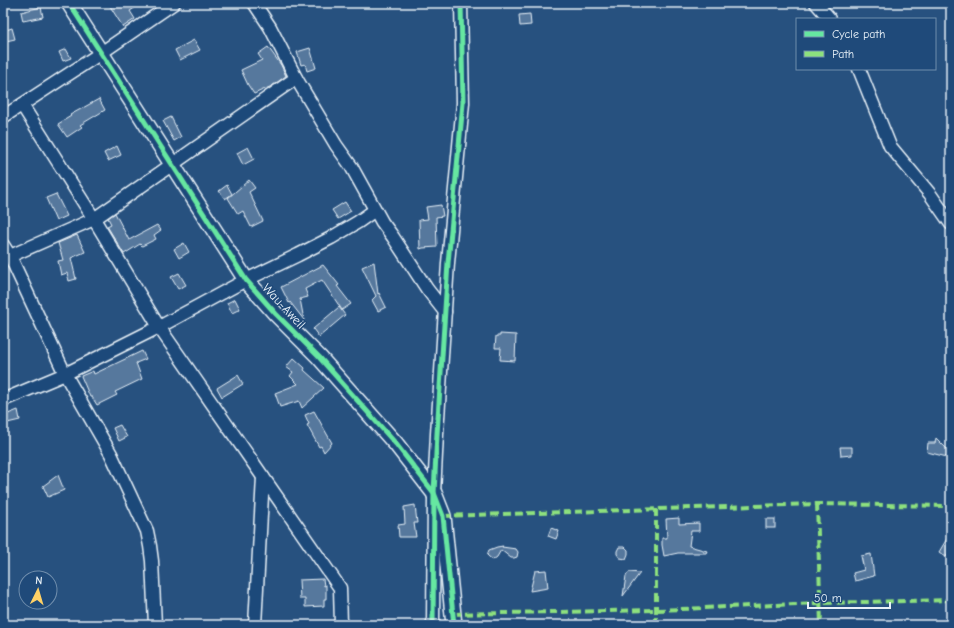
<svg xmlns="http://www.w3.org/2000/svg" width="954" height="628" font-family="'Comic Neue',sans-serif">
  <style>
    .building { fill: #57789d; stroke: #e8f1f8 }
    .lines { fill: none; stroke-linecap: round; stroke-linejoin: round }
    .minor-casing { stroke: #e8f1f8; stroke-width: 15 }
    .tertiary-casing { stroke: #e8f1f8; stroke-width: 18 }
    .minor { stroke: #1f4a7a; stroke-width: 12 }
    .tertiary { stroke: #1f4a7a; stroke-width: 15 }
    .quiet { stroke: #8de07e; stroke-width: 4; stroke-dasharray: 8 4; stroke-linecap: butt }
    .cycleway-casing { stroke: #1f4a7a; stroke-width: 8 }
    .cycleway { stroke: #66e7a1; stroke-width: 5 }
    .labels { text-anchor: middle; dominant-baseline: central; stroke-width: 3; stroke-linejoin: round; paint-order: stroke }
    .street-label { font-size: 13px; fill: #e8f1f8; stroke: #1f4a7a }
  </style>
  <rect width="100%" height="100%" fill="#27517f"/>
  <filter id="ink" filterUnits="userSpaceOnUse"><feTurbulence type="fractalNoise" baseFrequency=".025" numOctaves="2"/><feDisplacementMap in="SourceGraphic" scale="8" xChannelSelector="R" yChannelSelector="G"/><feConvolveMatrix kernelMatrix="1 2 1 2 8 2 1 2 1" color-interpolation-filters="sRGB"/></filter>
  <g filter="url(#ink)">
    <g class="building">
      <path d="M 108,3 L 142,3 L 130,11 L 135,19 L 123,27 Z"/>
      <path d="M 41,7 L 43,17 L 23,21 L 21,12 Z"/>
      <path d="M 530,14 L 531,25 L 520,26 L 519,15 Z"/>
      <path d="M 12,28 L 15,39 L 6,41 L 3,31 Z"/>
      <path d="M 194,40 L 200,50 L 180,60 L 175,50 Z"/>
      <path d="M 268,47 L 281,65 L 286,76 L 272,86 L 254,94 L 248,85 L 241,70 L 262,60 L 258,54 Z"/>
      <path d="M 310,48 L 316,68 L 307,71 L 305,64 L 301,65 L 297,52 Z"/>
      <path d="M 66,49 L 71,58 L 63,61 L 59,52 Z"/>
      <path d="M 99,99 L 105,110 L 80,125 L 82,127 L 67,137 L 58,124 L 71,116 L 70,115 Z"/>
      <path d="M 171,117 L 181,137 L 174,141 L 163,121 Z"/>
      <path d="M 117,146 L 121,155 L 108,161 L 104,153 Z"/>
      <path d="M 248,147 L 254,159 L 243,165 L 237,153 Z"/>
      <path d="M 249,180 L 255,188 L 249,192 L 263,221 L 251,227 L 243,211 L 238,214 L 228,198 Z"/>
      <path d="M 227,185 L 232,194 L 225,199 L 219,191 Z"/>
      <path d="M 56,194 L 67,216 L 56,221 L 46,198 Z"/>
      <path d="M 345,202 L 351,211 L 338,219 L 332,210 Z"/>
      <path d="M 441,205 L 443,216 L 436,217 L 437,247 L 423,248 L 420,249 L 419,220 L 428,219 L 426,207 Z"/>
      <path d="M 115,213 L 129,240 L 157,225 L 161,230 L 154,235 L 156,239 L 142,246 L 140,244 L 124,254 L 107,226 L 111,224 L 108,218 Z"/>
      <path d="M 77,235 L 85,252 L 71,258 L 76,279 L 69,281 L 67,273 L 61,275 L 58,261 L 63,260 L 58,243 Z"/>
      <path d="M 184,243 L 189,252 L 179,258 L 174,249 Z"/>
      <path d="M 374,262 L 378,294 L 379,293 L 386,307 L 378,311 L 372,300 L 376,296 L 362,267 Z"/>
      <path d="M 323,265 L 339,285 L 337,286 L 351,304 L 342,310 L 322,280 L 305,289 L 308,297 L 300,299 L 304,320 L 290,302 L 289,303 L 281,287 Z"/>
      <path d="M 179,273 L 186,285 L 178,289 L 171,277 Z"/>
      <path d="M 235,299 L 240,309 L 232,313 L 227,303 Z"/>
      <path d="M 339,307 L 345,315 L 319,337 L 313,329 Z"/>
      <path d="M 500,334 L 516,335 L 515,361 L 500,360 L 501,348 L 495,348 L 496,336 L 500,336 Z"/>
      <path d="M 142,351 L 146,359 L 136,363 L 142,379 L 115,392 L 117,395 L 97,405 L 92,397 L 90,397 L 81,376 L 93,371 L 94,374 Z"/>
      <path d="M 294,358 L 305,368 L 304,370 L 324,388 L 302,408 L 299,401 L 280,407 L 275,393 L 298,384 L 290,376 L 293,372 L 286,367 Z"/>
      <path d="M 238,375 L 243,384 L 222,397 L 217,388 Z"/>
      <path d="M 18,410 L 20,420 L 3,424 L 3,416 Z"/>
      <path d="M 314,411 L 332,443 L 324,452 L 321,446 L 319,447 L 307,425 L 309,424 L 305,415 Z"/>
      <path d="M 120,425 L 127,437 L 119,441 L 113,428 Z"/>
      <path d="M 936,438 L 951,453 L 951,458 L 927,452 L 928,443 L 935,443 Z"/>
      <path d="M 840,447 L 852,447 L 852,455 L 841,456 Z"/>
      <path d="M 58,475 L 64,490 L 48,497 L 43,486 Z"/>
      <path d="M 415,505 L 417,523 L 414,523 L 416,537 L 399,537 L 398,525 L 405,524 L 404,507 Z"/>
      <path d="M 679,518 L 679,524 L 699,523 L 699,531 L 691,531 L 689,546 L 707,551 L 706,553 L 678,553 L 664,556 L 662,545 L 662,538 L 667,538 L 666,519 Z"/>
      <rect x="766" y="519" width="9" height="9"/>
      <path d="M 551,528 L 559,531 L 556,539 L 548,536 Z"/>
      <path d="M 951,532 L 950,549 L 946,557 L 939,552 Z"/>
      <path d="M 503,546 L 502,547 L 516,549 L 518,552 L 517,557 L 514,558 L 511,558 L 501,550 L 497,557 L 493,560 L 489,557 L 487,555 L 489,550 L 497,547 Z"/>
      <path d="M 619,547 L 625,547 L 628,550 L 628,554 L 626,559 L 620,558 L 617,554 L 617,551 Z"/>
      <path d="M 871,554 L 874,576 L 855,581 L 853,573 L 864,570 L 861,556 Z"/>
      <path d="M 546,570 L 548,588 L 530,591 L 535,571 Z"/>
      <path d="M 629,572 L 640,573 L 623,596 L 626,576 Z"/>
      <path d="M 323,579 L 324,586 L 326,585 L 326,599 L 324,599 L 324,606 L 305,607 L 305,599 L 300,599 L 299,580 Z"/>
    </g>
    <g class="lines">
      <g class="minor-casing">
        <g id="minor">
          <path d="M 254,3 L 270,27 L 296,78 L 336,145 L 351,166 L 382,222 L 393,237 L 427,289 L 445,312"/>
          <path d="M 816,3 L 830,19"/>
          <path d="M 859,69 L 890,146 L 930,194 L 951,224"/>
          <path d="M 22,105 L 94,219 L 159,327 L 340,588 L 341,625"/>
          <path d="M 3,117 L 101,53 L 174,3"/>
          <path d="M 3,245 L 10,256 L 65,374 L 111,454 L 147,531 L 150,546 L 152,561 L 155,625"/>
          <path d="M 10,256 L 94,219 L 296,78"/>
          <path d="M 3,400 L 65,374 L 159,327 L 246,280 L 298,255 L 331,238 L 358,222 L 375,210"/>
          <path d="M 255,625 L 263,477"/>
          <path d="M 433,625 L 434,493 L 437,434 L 448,263 L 463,103 L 461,3"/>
        </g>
      </g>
      <g class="tertiary-casing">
        <path id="tertiary" d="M 69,3 L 246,280 L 276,314 L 319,357 L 396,444 L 434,493 L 443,516 L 454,625"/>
      </g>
      <use href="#minor" class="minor"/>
      <use href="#tertiary" class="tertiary"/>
      <g class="quiet">
        <path d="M 817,504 L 821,625"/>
        <path d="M 656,509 L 656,625"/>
        <path d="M 443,516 L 817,504 L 951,506"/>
        <path d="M 453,614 L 657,610 L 821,603 L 951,600"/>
      </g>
      <g class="cycleway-casing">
        <g id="cycleway">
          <path d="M 69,3 L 246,280 L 276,314 L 319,357 L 396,444 L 434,493 L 443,516 L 454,625"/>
          <path d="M 433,625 L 434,493 L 437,434 L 448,263 L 463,103 L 461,3"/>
        </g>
      </g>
      <use href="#cycleway" class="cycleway"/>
    </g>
  </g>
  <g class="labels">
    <g class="street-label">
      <text transform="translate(284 306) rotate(47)">Wau-Aweil</text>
    </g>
  </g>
  <rect width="954" height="628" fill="none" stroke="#1f4a7a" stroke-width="16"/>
  <rect x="8" y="8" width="938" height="612" fill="none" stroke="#e8f1f8" stroke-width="1.5" filter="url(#ink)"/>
  <rect x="796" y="18" width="140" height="52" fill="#1f4a7a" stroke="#6f8dac"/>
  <rect x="804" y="31" width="20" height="6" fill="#66e7a1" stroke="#6f8dac"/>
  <text x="832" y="38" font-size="12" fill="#e8f1f8">Cycle path</text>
  <rect x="804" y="51" width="20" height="6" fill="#8de07e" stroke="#6f8dac"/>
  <text x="832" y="58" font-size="12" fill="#e8f1f8">Path</text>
  <g transform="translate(38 590) rotate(5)"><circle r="19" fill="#1f4a7a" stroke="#6f8dac"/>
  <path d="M0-3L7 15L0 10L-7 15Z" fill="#ffd166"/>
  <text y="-6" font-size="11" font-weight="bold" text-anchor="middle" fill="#e8f1f8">N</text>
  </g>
  <path d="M808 602v6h82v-6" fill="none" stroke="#e8f1f8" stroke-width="2"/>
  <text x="814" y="602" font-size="12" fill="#e8f1f8" stroke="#1f4a7a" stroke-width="3" paint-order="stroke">50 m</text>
</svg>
